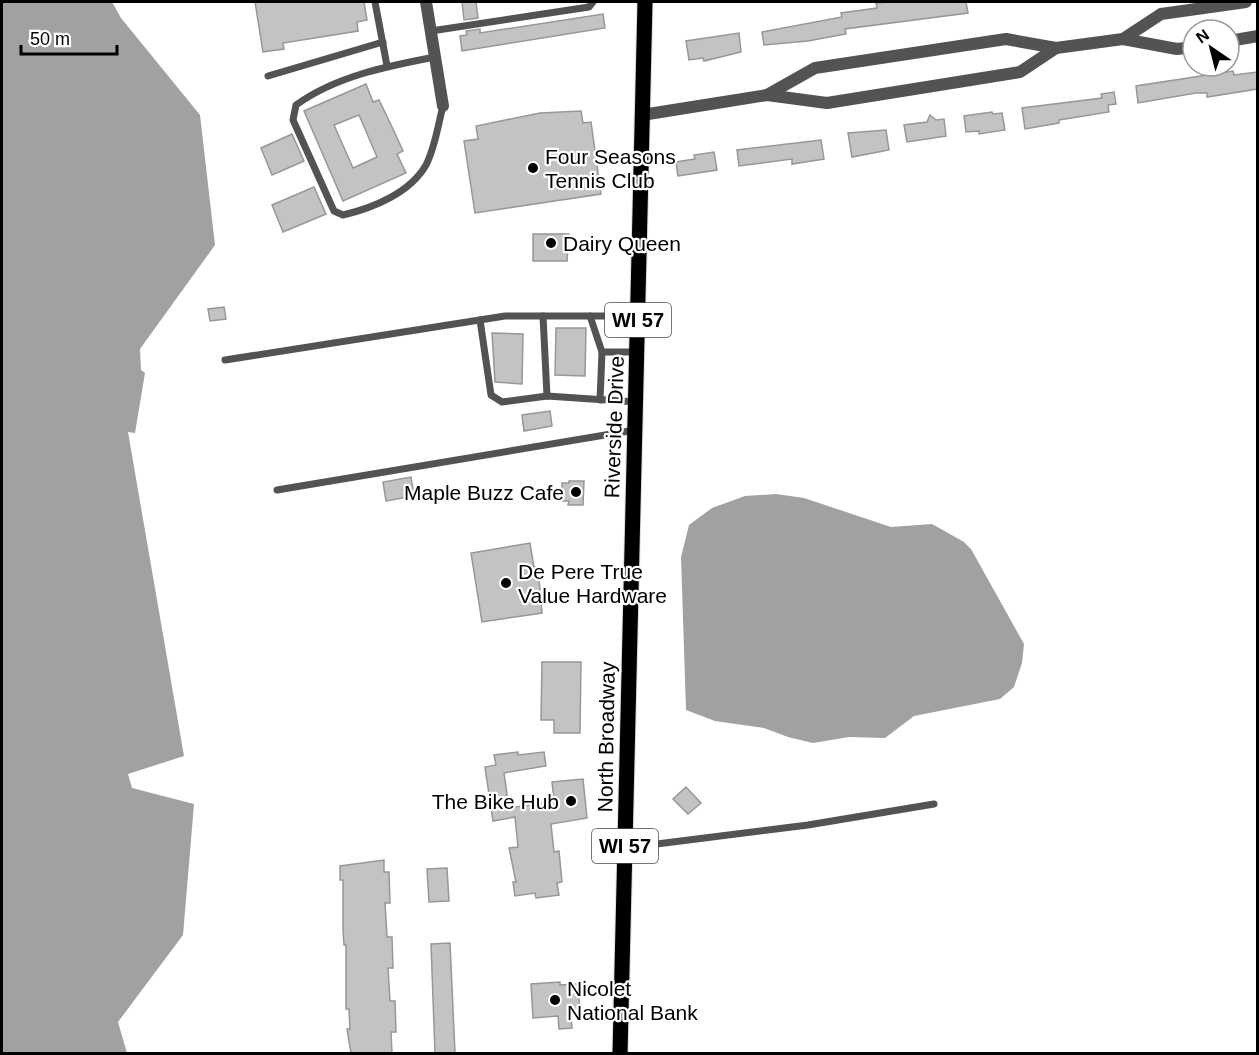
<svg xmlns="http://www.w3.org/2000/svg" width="1259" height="1055" font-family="Helvetica,sans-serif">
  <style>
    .water { fill: #a1a1a1 }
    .building { fill: #c3c3c3; stroke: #979797; stroke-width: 1.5; fill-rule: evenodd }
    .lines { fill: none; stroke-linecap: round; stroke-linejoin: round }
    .primary-casing { stroke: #dbdbdb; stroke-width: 17 }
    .lane { stroke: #535353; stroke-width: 7 }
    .street { stroke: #535353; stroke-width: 12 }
    .primary { stroke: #000; stroke-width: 15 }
    .poi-dot { fill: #000; stroke: #fff; stroke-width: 2 }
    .labels { text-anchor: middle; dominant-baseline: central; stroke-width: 4.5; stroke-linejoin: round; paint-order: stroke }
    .shield { fill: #fff; stroke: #4c4c4c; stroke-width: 1.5 }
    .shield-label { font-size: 20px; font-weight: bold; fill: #000 }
    .poi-label { font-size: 21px; fill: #000; stroke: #fff; text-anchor: start }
    .street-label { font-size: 21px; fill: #000; stroke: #fff }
  </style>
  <rect width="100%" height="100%" fill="#fff"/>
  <g class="water">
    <path d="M 2,2 L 112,2 L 121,18 L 200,115 L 215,245 L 140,349 L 141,370 L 145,373 L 135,433 L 128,432 L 184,756 L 128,774 L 132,788 L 194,804 L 183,935 L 118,1022 L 127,1053 L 2,1053 Z"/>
    <path d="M 776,494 L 804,498 L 891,527 L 932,524 L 964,542 L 971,549 L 1024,644 L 1022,663 L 1014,687 L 1000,699 L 914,716 L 885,738 L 849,737 L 813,743 L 788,737 L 764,728 L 715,721 L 686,710 L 681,557 L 689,525 L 712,508 L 745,496 Z"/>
  </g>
  <g class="building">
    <path d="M 255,2 L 364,2 L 367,20 L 357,22 L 358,31 L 283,43 L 284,49 L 263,52 Z"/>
    <path d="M 462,2 L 476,2 L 478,18 L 464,20 Z"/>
    <path d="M 889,2 L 966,2 L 968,13 L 845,29 L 846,34 L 808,41 L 764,45 L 762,32 L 842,17 L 841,13 L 877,8 L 876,3 Z"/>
    <path d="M 603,14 L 605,28 L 462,51 L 460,36 L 467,35 L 466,31 L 480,29 L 480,33 Z"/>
    <path d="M 739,33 L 741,52 L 704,61 L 703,58 L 689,60 L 686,41 Z"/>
    <path d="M 1233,71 L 1234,75 L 1257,72 L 1257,89 L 1207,97 L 1207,93 L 1196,93 L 1138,103 L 1136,86 Z"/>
    <path d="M 366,84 L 373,102 L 379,100 L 393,129 L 403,151 L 397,154 L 406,173 L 343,201 L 304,111 ZM 359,115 L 377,157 L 353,168 L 334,125 Z"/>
    <path d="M 1114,92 L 1116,104 L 1108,105 L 1109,112 L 1059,120 L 1059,123 L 1025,129 L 1022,108 L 1102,98 L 1101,94 Z"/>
    <path d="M 581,111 L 583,123 L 591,122 L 601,194 L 475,213 L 464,141 L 478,139 L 476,126 L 540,113 Z"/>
    <path d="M 992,112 L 993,114 L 1002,113 L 1005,130 L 979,134 L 979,131 L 966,132 L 964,116 Z"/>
    <path d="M 930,115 L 936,120 L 944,119 L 946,136 L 907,142 L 904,125 L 927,122 Z"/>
    <path d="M 886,130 L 889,150 L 852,157 L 848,133 Z"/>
    <path d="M 292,134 L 304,161 L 272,175 L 261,148 Z"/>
    <path d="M 821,140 L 824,159 L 792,164 L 792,159 L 739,166 L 737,150 Z"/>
    <path d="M 714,152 L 717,170 L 678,176 L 676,162 L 695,159 L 694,155 Z"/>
    <path d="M 314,187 L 326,214 L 283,232 L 272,205 Z"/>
    <path d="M 533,234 L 569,234 L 567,261 L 533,261 Z"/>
    <path d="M 224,307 L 226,319 L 210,321 L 208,309 Z"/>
    <path d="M 556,328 L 586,328 L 585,376 L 555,375 Z"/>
    <path d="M 492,333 L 523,334 L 522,384 L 495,382 Z"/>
    <path d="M 550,411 L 552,426 L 524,431 L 522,415 Z"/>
    <path d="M 411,477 L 414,496 L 386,501 L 383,482 Z"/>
    <path d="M 569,481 L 584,481 L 583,505 L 568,505 L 569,501 L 562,501 L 562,483 L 569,483 Z"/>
    <path d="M 530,543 L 534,567 L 538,567 L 542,613 L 482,622 L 471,553 Z"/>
    <path d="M 542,662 L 581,662 L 580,733 L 554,733 L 554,720 L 541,720 Z"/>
    <path d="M 518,752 L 518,755 L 544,752 L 546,766 L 504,773 L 509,808 L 554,801 L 552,782 L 583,779 L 587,818 L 551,824 L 554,852 L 559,851 L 562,882 L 557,883 L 559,895 L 536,898 L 535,893 L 515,896 L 513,882 L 516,882 L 509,848 L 518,847 L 515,817 L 493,821 L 485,767 L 496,765 L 494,755 Z"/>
    <path d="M 686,787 L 701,803 L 688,814 L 673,799 Z"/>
    <path d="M 384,860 L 384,872 L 389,872 L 390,903 L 385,903 L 387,937 L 392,937 L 393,968 L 388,968 L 390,1001 L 395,1001 L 396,1032 L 391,1032 L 392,1053 L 351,1053 L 347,1029 L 350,1029 L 349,1009 L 346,1009 L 346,945 L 344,945 L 343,930 L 343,880 L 340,880 L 340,866 Z"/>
    <path d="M 447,868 L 449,901 L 429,902 L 427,869 Z"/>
    <path d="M 450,943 L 455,1053 L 435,1053 L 431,944 Z"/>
    <path d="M 560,982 L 560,985 L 578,984 L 580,1015 L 571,1016 L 572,1028 L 559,1029 L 558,1016 L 533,1018 L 531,984 Z"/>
  </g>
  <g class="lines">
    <g class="primary-casing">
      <path id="primary" d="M 620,1054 L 645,2"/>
    </g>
    <g class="lane">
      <path d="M 375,2 L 387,66"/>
      <path d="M 431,31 L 589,7 L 593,2"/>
      <path d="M 435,57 C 388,66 336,76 296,105 L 293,120 L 334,211 L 343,215 C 373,208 410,193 426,165 C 435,148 438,125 443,106"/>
      <path d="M 268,76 L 383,42"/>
      <path d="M 543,316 L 547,396"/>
      <path d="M 590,316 L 602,352"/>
      <path d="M 480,320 L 491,395 L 502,402 L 547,396 L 636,402"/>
      <path d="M 225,360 L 505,316 L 638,316"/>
      <path d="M 600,400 L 602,352 L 637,352"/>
      <path d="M 277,490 L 635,430"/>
      <path d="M 625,848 L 808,825 L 934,804"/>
    </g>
    <g class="street">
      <path d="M 426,2 L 443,106"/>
      <path d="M 1123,39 L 1177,49 L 1193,47"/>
      <path d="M 1229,41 L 1258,36"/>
      <path d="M 767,95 L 827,103 L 1020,72 L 1056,48"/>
      <path d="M 642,115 L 767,95 L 815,68 L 1006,39 L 1056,48 L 1123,39 L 1161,14 L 1246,2"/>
    </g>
    <use href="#primary" class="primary"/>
  </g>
  <g class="poi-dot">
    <circle cx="533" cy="168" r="6"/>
    <circle cx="551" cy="243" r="6"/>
    <circle cx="576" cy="492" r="6"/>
    <circle cx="506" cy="583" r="6"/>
    <circle cx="571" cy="801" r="6"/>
    <circle cx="555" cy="1000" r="6"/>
  </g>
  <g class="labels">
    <g class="shield">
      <rect x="605" y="303" width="66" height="34" rx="4.5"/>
      <rect x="592" y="829" width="66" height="34" rx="4.5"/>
    </g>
    <g class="shield-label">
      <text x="638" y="320">WI 57</text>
      <text x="625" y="846">WI 57</text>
    </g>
    <g class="poi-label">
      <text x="545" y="156">Four Seasons<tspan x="545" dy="24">Tennis Club</tspan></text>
      <text x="563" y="243">Dairy Queen</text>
      <text x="564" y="492" text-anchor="end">Maple Buzz Cafe</text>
      <text x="518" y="571">De Pere True<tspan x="518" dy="24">Value Hardware</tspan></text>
      <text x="559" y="801" text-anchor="end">The Bike Hub</text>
      <text x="567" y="988">Nicolet<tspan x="567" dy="24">National Bank</tspan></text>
    </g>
    <g class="street-label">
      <text transform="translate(614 427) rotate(-88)">Riverside Drive</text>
      <text transform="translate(606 737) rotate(-89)">North Broadway</text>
    </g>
  </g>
  <rect width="1259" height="1055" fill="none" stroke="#000000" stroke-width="6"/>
  <g transform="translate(1211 48) rotate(325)"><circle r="28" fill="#ffffff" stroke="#999999" stroke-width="1.5"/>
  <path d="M0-4.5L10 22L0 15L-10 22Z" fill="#000000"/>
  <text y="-9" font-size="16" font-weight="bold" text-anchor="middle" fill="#000000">N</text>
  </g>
  <path d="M21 45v9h96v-9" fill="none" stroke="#000000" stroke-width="3"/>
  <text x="30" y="45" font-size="18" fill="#000000" stroke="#ffffff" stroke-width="4.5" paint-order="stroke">50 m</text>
</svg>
